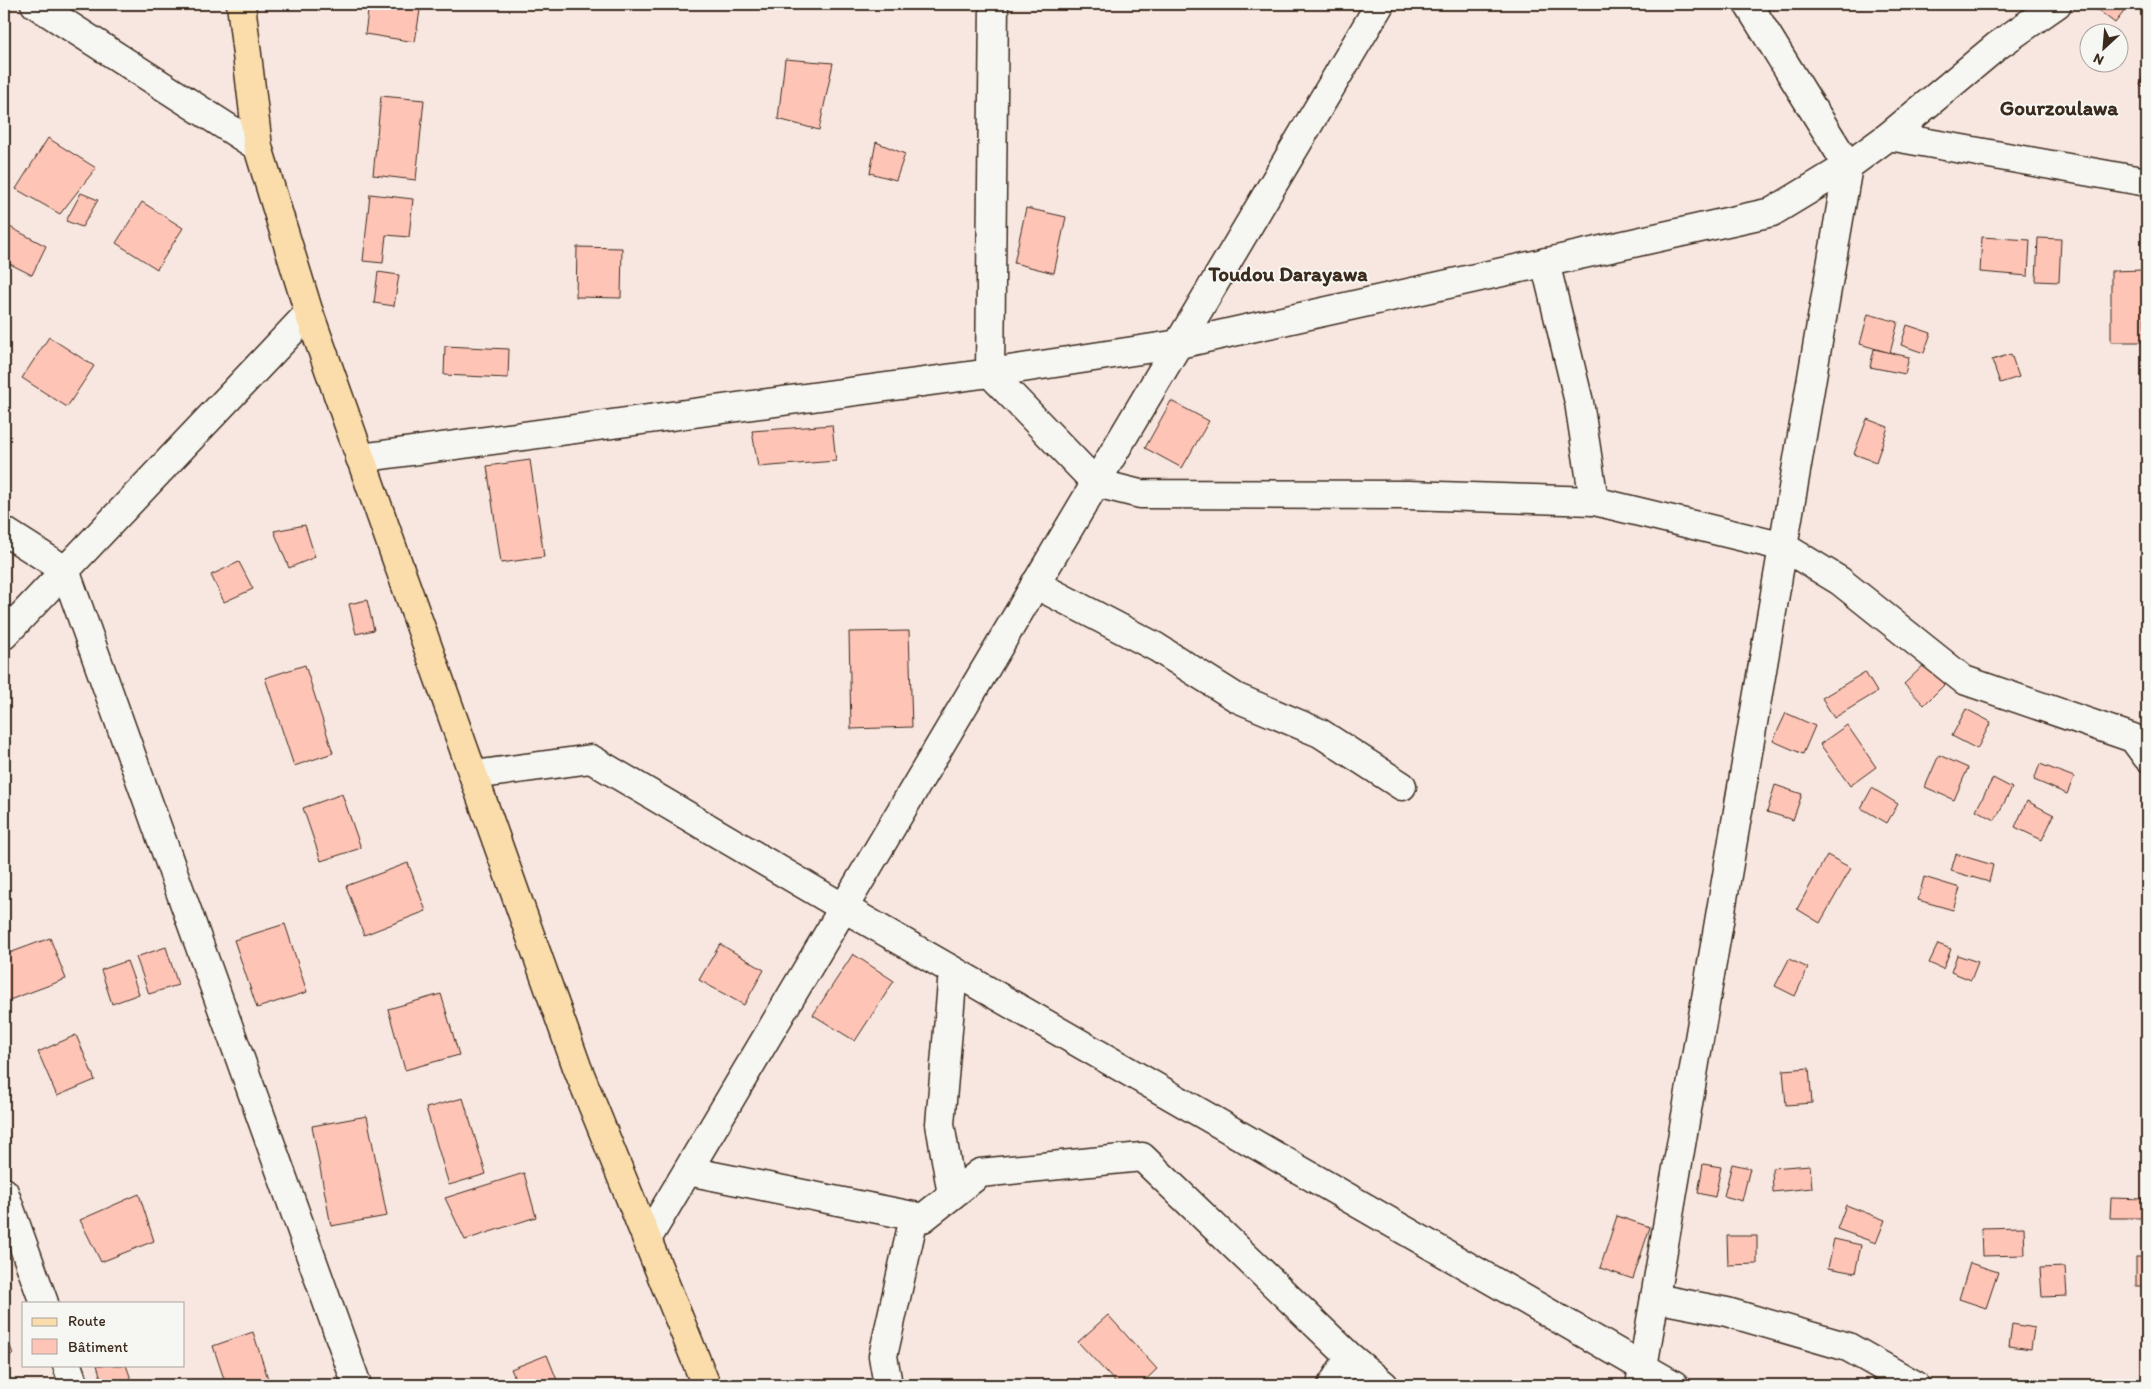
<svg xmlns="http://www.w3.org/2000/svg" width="2151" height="1389" font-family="Itim,sans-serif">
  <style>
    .building { fill: #fec4b6; stroke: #3b2a1e }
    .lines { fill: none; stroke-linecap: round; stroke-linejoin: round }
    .minor-casing { stroke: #3b2a1e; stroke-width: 31 }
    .tertiary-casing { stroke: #3b2a1e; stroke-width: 31 }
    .primary-casing { stroke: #3b2a1e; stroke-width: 31 }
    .minor { stroke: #f6f6f2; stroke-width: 28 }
    .tertiary { stroke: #f6f6f2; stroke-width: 28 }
    .primary { stroke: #faddab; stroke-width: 28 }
    .labels { text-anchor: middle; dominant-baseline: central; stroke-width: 4; stroke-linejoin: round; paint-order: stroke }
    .district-label { font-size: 21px; font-weight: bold; fill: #3b2a1e; stroke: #f6f6f2 }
  </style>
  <rect width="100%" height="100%" fill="#f8e7e0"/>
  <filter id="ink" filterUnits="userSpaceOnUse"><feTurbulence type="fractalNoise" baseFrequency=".02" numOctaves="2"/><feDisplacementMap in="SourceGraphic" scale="10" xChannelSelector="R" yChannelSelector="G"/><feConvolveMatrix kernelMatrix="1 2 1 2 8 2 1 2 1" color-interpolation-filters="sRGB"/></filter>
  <g filter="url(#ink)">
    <g class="building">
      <path d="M 369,4 L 421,4 L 415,42 L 365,34 Z"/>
      <path d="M 2090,4 L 2130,4 L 2115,23 Z"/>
      <path d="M 785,59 L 833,63 L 819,130 L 778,119 Z"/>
      <path d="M 2147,65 L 2147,87 L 2140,85 Z"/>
      <path d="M 381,96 L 424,100 L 416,180 L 373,175 Z"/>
      <path d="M 48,138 L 96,168 L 60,214 L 16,189 Z"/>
      <path d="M 876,142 L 905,154 L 896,180 L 870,173 Z"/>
      <path d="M 81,193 L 98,200 L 82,227 L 66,221 Z"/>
      <path d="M 370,194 L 413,199 L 409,237 L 386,235 L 383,263 L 363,261 Z"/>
      <path d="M 142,202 L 183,228 L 157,269 L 116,243 Z"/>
      <path d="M 1026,208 L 1066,217 L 1054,273 L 1014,263 Z"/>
      <path d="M 4,224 L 46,246 L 32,275 L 4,261 Z"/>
      <path d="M 1982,237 L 2030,240 L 2028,276 L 1980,272 Z"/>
      <path d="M 2038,238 L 2061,239 L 2059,282 L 2036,281 Z"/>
      <path d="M 577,247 L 622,248 L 621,298 L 576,297 Z"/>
      <path d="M 2143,270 L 2145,342 L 2111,342 L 2111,271 Z"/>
      <path d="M 378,272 L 399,275 L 394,306 L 374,303 Z"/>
      <path d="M 1868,314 L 1898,322 L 1890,353 L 1860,344 Z"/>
      <path d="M 1907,325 L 1931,333 L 1924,353 L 1901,345 Z"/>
      <path d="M 49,337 L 94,366 L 67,407 L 22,378 Z"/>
      <path d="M 445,346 L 509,349 L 508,378 L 444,375 Z"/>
      <path d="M 1874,349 L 1909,357 L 1905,374 L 1870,367 Z"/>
      <path d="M 2011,354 L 2019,377 L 2000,383 L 1992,360 Z"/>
      <path d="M 1171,401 L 1209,421 L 1182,468 L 1145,448 Z"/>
      <path d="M 1867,419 L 1888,427 L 1876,462 L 1854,454 Z"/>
      <path d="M 832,425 L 836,461 L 758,467 L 752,431 Z"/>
      <path d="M 530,460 L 544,557 L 501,563 L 487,466 Z"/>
      <path d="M 305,525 L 315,557 L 289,568 L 274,531 Z"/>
      <path d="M 239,562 L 253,589 L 224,602 L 211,575 Z"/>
      <path d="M 367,600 L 374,630 L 356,634 L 349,604 Z"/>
      <path d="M 909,631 L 912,727 L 851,729 L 849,632 Z"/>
      <path d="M 1925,664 L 1946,683 L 1924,705 L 1904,684 Z"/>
      <path d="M 305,665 L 333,753 L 294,766 L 265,678 Z"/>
      <path d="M 1865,672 L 1877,692 L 1834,718 L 1822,698 Z"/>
      <path d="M 1966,709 L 1991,722 L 1977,749 L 1952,736 Z"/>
      <path d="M 1786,713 L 1815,726 L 1803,754 L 1773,741 Z"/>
      <path d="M 1847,725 L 1876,767 L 1850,786 L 1820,744 Z"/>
      <path d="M 1939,755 L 1968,768 L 1954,800 L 1925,787 Z"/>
      <path d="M 2040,764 L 2074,777 L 2067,794 L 2034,780 Z"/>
      <path d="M 1993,778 L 2012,788 L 1995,820 L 1976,810 Z"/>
      <path d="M 1775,785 L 1802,794 L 1793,820 L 1767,812 Z"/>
      <path d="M 1872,788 L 1898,804 L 1887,823 L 1861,808 Z"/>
      <path d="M 342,794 L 361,848 L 321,861 L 303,808 Z"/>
      <path d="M 2027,801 L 2054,815 L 2042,840 L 2015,827 Z"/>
      <path d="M 1956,854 L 1993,865 L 1989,882 L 1951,871 Z"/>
      <path d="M 1827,855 L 1851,868 L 1820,923 L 1797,909 Z"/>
      <path d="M 408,863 L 426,911 L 364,935 L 346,886 Z"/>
      <path d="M 1924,877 L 1960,888 L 1953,910 L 1918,900 Z"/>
      <path d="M 285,924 L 307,992 L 257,1008 L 234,940 Z"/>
      <path d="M 50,938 L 66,979 L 4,1002 L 4,955 Z"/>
      <path d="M 720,944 L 764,970 L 744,1005 L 699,980 Z"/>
      <path d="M 1938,944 L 1951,949 L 1943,969 L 1929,963 Z"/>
      <path d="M 166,947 L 178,985 L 149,994 L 136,957 Z"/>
      <path d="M 853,954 L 894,981 L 855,1041 L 813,1015 Z"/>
      <path d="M 1957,955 L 1978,962 L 1971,980 L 1951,972 Z"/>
      <path d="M 1789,959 L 1808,968 L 1795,996 L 1775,986 Z"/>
      <path d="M 127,961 L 139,994 L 112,1004 L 101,970 Z"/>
      <path d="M 441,994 L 459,1055 L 405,1070 L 388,1009 Z"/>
      <path d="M 76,1035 L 95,1080 L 57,1096 L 38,1052 Z"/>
      <path d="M 1809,1068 L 1812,1103 L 1786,1105 L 1783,1070 Z"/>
      <path d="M 463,1098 L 486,1174 L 449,1185 L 426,1108 Z"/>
      <path d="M 367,1116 L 387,1216 L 331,1226 L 312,1126 Z"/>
      <path d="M 1703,1164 L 1721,1167 L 1715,1197 L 1698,1193 Z"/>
      <path d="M 1732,1164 L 1750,1168 L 1742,1201 L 1724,1196 Z"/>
      <path d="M 1810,1165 L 1812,1188 L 1773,1192 L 1772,1168 Z"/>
      <path d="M 524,1173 L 536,1217 L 465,1240 L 445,1198 Z"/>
      <path d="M 139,1194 L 154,1241 L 101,1262 L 80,1220 Z"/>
      <path d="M 2111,1198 L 2147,1199 L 2147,1218 L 2110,1218 Z"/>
      <path d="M 1846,1205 L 1885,1220 L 1876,1243 L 1837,1229 Z"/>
      <path d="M 1617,1216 L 1650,1227 L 1633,1279 L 1600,1268 Z"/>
      <path d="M 2024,1227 L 2025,1255 L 1982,1256 L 1981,1228 Z"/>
      <path d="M 1727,1236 L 1757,1236 L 1757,1264 L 1728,1265 Z"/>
      <path d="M 1834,1239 L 1861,1245 L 1855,1273 L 1828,1268 Z"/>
      <rect x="2136" y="1257" width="11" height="29"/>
      <path d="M 1970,1263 L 1998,1272 L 1986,1308 L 1959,1299 Z"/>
      <path d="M 2065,1267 L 2067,1296 L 2042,1297 L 2040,1268 Z"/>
      <path d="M 1108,1315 L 1157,1369 L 1140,1385 L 1118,1385 L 1078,1342 Z"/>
      <path d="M 2012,1324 L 2034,1328 L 2031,1349 L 2009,1346 Z"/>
      <path d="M 4,1330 L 13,1354 L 4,1357 Z"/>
      <path d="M 253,1332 L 270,1385 L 226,1385 L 213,1346 Z"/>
      <path d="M 547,1355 L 559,1385 L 518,1385 L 511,1369 Z"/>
      <path d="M 97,1365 L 126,1365 L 132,1382 L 119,1385 L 103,1385 Z"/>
    </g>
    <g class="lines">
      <g class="minor-casing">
        <g id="minor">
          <path d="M 994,4 L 990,373 L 1096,483 L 1140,494 L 1408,495 L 1594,501 L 1784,547 L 1840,581 L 1964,680 L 2133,738 L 2147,757"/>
          <path d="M 1889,136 L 1997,46 L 2057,4"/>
          <path d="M 1545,262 L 1579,402 L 1594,501"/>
          <path d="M 360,458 L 990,373 L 1179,344 L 1772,212 L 1848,166 L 1889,136 L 2147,182"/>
          <path d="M 4,531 L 65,570 L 357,1385"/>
          <path d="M 1035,584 L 1156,647 L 1237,698 L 1320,733 L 1402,786"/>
          <path d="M 4,635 L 309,313"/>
          <path d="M 474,775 L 591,759 L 844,908 L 1674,1385"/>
          <path d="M 688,1171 L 923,1218 L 980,1173 L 1142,1157 L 1350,1357 L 1384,1385"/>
          <path d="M 4,1192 L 44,1303"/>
          <path d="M 952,1195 L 940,1124 L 953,971"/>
          <path d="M 647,1239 L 1380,4"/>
          <path d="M 1655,1298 L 1727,1312 L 1848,1347 L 1915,1385"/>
          <path d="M 67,1365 L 74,1385"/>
          <path d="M 888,1385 L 883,1356 L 914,1217"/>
          <path d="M 1332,1385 L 1350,1357"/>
        </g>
      </g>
      <g class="tertiary-casing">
        <g id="tertiary">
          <path d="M 35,4 L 258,147"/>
          <path d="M 1640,1385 L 1848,166 L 1748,4"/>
        </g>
      </g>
      <g class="primary-casing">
        <path id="primary" d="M 241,4 L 258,147 L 309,313 L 577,1067 L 706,1385"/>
      </g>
      <use href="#minor" class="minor"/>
      <use href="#tertiary" class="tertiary"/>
      <use href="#primary" class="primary"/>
    </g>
  </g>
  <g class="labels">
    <g class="district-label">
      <text x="2059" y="107">Gourzoulawa</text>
      <text x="1288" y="273">Toudou Darayawa</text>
    </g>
  </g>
  <rect width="2151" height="1389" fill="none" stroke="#f6f6f2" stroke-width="20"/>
  <rect x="10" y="10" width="2131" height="1369" fill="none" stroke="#3b2a1e" stroke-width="2" filter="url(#ink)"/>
  <rect x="22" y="1302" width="162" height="65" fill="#f6f6f2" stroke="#aba49d"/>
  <rect x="32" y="1318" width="25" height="8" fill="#faddab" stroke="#aba49d"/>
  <text x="68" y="1326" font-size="15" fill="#3b2a1e">Route</text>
  <rect x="32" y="1339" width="25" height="15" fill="#fec4b6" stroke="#aba49d"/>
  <text x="68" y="1352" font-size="15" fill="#3b2a1e">Bâtiment</text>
  <g transform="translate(2104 48) rotate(206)"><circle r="24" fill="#f6f6f2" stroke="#aba49d"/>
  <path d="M0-4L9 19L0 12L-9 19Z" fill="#3b2a1e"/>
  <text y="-8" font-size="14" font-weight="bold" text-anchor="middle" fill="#3b2a1e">N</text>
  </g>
</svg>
